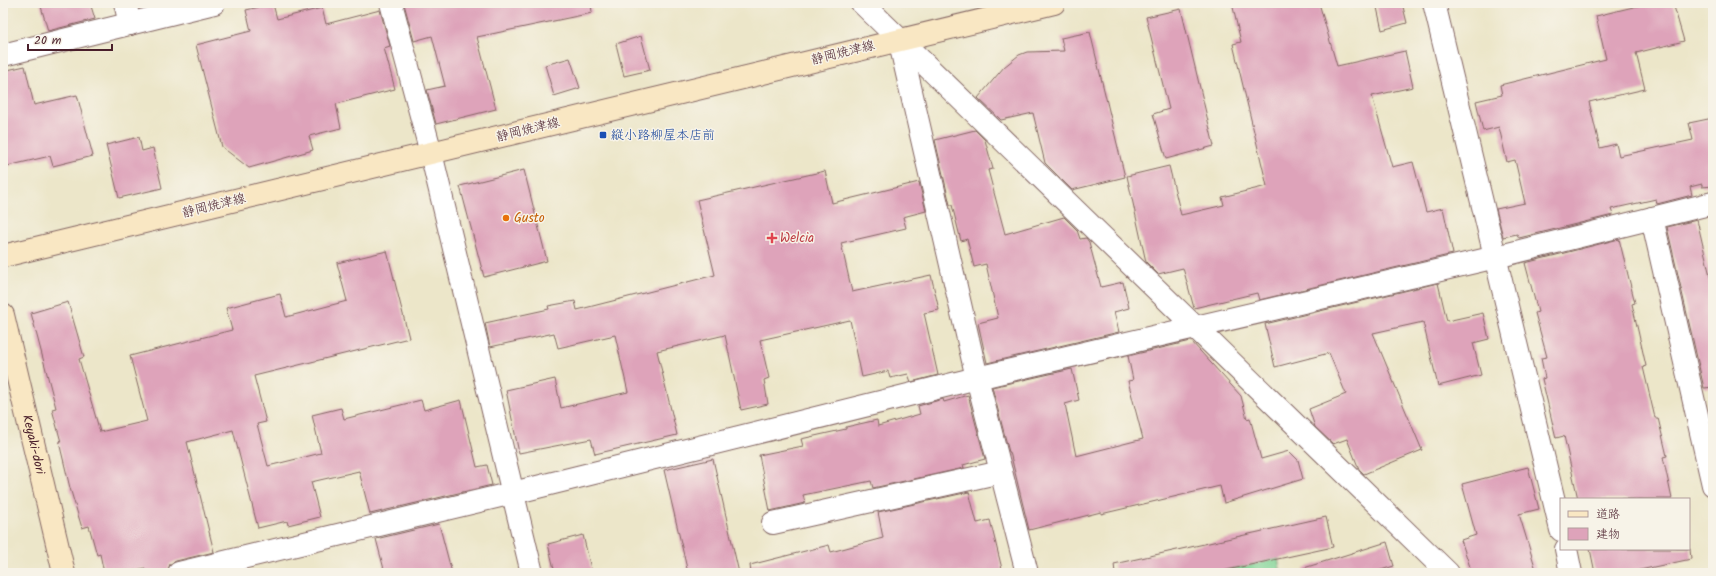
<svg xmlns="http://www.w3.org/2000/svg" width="1716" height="576" font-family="Kalam,'Klee One',sans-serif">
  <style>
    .green { fill: #81d496; stroke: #667a60 }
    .building { fill: #dea3ba }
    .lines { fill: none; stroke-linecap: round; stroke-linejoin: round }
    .street-casing { stroke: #836562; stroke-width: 24 }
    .secondary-casing { stroke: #836562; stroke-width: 24 }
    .street { stroke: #fff; stroke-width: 22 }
    .secondary { stroke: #f9e7c3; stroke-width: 22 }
    .transit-dot { fill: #1a4fb4; stroke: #f7f3e8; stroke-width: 1.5 }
    .food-dot { fill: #e8710a; stroke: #f7f3e8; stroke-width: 1.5 }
    .health-dot { fill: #e0444e; stroke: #f7f3e8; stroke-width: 1.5 }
    .labels { text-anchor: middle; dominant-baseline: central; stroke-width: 3; stroke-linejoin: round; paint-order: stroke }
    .street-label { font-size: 13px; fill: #4a1f2b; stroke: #f7f3e8 }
    .transit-label { font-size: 13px; fill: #164399; stroke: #f7f3e8; text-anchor: start }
    .food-label { font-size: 13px; fill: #c56008; stroke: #f7f3e8; text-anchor: start }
    .health-label { font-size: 13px; fill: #be3a42; stroke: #f7f3e8; text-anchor: start }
  </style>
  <rect width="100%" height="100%" fill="#f7f3e8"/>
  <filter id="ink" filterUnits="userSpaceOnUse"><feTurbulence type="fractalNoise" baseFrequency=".025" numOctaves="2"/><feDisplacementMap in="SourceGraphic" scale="8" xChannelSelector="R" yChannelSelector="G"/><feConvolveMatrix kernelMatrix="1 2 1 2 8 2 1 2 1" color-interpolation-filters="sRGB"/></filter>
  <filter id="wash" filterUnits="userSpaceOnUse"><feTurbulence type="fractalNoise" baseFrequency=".012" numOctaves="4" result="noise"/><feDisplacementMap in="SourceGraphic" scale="16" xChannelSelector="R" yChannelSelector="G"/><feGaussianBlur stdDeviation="0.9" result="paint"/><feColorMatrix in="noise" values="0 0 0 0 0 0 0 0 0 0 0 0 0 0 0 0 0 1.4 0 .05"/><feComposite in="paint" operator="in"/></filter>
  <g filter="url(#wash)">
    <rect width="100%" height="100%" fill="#ece6c9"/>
    <path class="green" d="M 1278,558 L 1281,573 L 1215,573 L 1217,572 Z"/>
    <g id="blocks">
      <g class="building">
        <path d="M 40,3 L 90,3 L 95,19 L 48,31 Z"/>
        <path d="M 408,3 L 591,3 L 592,13 L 477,37 L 496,109 L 436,124 L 427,90 L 445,86 L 432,36 L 414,41 L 404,4 Z"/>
        <path d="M 1232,3 L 1319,3 L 1337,66 L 1405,51 L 1413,87 L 1372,96 L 1392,167 L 1413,162 L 1426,212 L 1443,208 L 1453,254 L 1259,300 L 1257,293 L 1194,308 L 1183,268 L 1158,274 L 1146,262 L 1127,176 L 1169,166 L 1181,215 L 1224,205 L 1222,197 L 1267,186 L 1233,44 L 1241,42 Z"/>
        <path d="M 1376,3 L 1402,3 L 1407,23 L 1382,30 Z"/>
        <path d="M 1650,3 L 1673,3 L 1684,41 L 1636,53 L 1645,89 L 1589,102 L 1600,148 L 1616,144 L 1619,156 L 1693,140 L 1689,123 L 1713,118 L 1713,186 L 1702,187 L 1702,184 L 1690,187 L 1692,195 L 1657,204 L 1656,199 L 1611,209 L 1613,215 L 1519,238 L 1517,234 L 1503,237 L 1496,209 L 1525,203 L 1515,160 L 1507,162 L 1499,127 L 1483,131 L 1476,101 L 1502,95 L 1500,85 L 1606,59 L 1596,16 Z"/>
        <path d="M 273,4 L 277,19 L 322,8 L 326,24 L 380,10 L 390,46 L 384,48 L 395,89 L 336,104 L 341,128 L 309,136 L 313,150 L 249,168 L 222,147 L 196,45 L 251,31 L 246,10 Z"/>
        <path d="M 1181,9 L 1214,146 L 1166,159 L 1153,114 L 1169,109 L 1146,17 Z"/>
        <path d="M 1090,32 L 1125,177 L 1072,190 L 1045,163 L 1033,113 L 1001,120 L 978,98 L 1004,67 L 1019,55 L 1027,52 L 1064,51 L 1061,38 Z"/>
        <path d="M 641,36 L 650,70 L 624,76 L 616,44 Z"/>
        <path d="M 570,58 L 580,88 L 554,96 L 545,65 Z"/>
        <path d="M 25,66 L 34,105 L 77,95 L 93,156 L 53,166 L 50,156 L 3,167 L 3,71 Z"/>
        <path d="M 975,130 L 985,140 L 993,169 L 988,170 L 1005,234 L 1064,217 L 1077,230 L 1080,239 L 1086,238 L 1089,242 L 1101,287 L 1123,282 L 1129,308 L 1114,312 L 1119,332 L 987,363 L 978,323 L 998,318 L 986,264 L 974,267 L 967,239 L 961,241 L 952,205 L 950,205 L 935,140 Z"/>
        <path d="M 139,137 L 142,151 L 153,148 L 162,188 L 119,198 L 106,145 Z"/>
        <path d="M 524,170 L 547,261 L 484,277 L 460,186 Z"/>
        <path d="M 825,171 L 832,203 L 919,182 L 926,211 L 903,217 L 906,228 L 841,243 L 852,292 L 931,275 L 939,310 L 924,313 L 938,375 L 911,382 L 908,374 L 890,378 L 888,371 L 862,377 L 850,320 L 760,340 L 769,378 L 764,380 L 768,404 L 741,410 L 725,335 L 657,351 L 677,435 L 595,454 L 591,439 L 519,453 L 506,390 L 555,379 L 561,408 L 628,392 L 615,335 L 558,348 L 554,333 L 490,347 L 485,323 L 549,309 L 548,306 L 575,301 L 577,310 L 715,275 L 697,200 Z"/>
        <path d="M 1697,220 L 1713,289 L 1713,387 L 1704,388 L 1667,227 Z"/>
        <path d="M 1619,239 L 1635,303 L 1632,304 L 1646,366 L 1643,367 L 1655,418 L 1658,418 L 1667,456 L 1663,457 L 1672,499 L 1578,499 L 1564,436 L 1556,438 L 1542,379 L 1545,378 L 1541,358 L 1547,357 L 1535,313 L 1538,312 L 1525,263 Z"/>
        <path d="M 387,251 L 409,338 L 254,376 L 266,422 L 257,424 L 268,466 L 321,453 L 312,415 L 341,408 L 344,419 L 421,400 L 424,410 L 461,400 L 477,467 L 487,465 L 492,485 L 370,514 L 359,471 L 311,482 L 320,517 L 288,525 L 287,521 L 258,528 L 233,430 L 187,442 L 214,552 L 176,561 L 170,564 L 167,573 L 145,573 L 145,568 L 122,573 L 104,573 L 100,554 L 97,555 L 89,526 L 82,528 L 70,488 L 59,442 L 61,442 L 52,409 L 56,408 L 31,313 L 68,302 L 84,357 L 79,359 L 100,432 L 147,421 L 130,356 L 232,330 L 226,308 L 280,294 L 286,317 L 347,301 L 337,263 Z"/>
        <path d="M 1438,283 L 1447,321 L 1483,313 L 1489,339 L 1473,343 L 1481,375 L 1438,386 L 1423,322 L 1373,333 L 1422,450 L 1364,474 L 1359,469 L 1347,439 L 1333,444 L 1315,427 L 1309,409 L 1346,394 L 1329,353 L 1275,367 L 1265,324 Z"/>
        <path d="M 1191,341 L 1241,396 L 1247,419 L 1250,418 L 1261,459 L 1289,451 L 1298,460 L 1303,479 L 1224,503 L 1220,486 L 1101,514 L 1101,512 L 1029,530 L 1010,452 L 1009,452 L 992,387 L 1072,369 L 1079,400 L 1065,404 L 1076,456 L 1143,439 L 1128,381 L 1133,380 L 1128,356 Z"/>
        <path d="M 968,395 L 985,459 L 963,465 L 964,468 L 873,488 L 871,481 L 803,495 L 805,503 L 770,511 L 759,455 L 803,446 L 801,439 L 846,429 L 846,427 L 877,420 L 878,426 L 920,414 L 918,406 L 943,399 L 944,402 Z"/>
        <path d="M 713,459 L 739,573 L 688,573 L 664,470 Z"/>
        <path d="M 1528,467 L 1539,509 L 1519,514 L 1537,573 L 1472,573 L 1461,540 L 1476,535 L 1462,484 Z"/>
        <path d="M 969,492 L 977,523 L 990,520 L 1003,573 L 751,573 L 750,565 L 829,545 L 831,552 L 883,538 L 878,512 Z"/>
        <path d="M 1326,517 L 1333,547 L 1213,573 L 1115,573 L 1114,564 Z"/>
        <path d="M 439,524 L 452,573 L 385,573 L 376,539 Z"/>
        <path d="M 583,535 L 592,573 L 555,573 L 548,544 Z"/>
        <path d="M 1387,542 L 1394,566 L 1371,573 L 1305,573 L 1304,568 Z"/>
        <path d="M 1590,549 L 1690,549 L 1691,559 L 1626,573 L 1595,573 Z"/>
      </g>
    </g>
  </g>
  <g filter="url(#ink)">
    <use href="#blocks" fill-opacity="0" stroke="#836562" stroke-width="1"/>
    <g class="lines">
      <g class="street-casing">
        <g id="street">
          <path d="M 125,3 L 130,24"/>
          <path d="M 391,3 L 431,153 L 532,573"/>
          <path d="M 862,3 L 1448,573"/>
          <path d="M 1434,3 L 1561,530"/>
          <path d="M 899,39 L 977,378 L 1027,573"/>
          <path d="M 3,55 L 214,3"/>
          <path d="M 1652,218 L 1713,485"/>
          <path d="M 773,523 L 1001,472"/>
          <path d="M 1566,549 L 1571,573"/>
          <path d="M 179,573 L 513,493 L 977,378 L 1496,257 L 1713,203"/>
        </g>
      </g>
      <g class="secondary-casing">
        <g id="secondary">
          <path d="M 3,256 L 1054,3"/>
          <path id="s1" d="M 3,315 L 64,573"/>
        </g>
      </g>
      <use href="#street" class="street"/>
      <use href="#secondary" class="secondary"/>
    </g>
  </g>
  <rect class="transit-dot" x="599" y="131" width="8" height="8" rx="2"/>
  <circle class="food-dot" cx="506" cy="218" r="4"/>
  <path class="health-dot" d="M770 232h4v4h4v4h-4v4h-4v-4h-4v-4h4z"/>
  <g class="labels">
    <g class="street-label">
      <text transform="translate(843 53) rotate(-14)">静岡焼津線</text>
      <text transform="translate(528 130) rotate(-14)">静岡焼津線</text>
      <text transform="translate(214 206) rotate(-14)">静岡焼津線</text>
      <text stroke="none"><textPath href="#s1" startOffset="133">Keyaki-dori</textPath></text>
    </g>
    <g class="transit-label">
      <text x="611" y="135">縦小路柳屋本店前</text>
    </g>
    <g class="food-label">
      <text x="514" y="218">Gusto</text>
    </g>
    <g class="health-label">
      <text x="780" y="238">Welcia</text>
    </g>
  </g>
  <rect width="1716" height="576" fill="none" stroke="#f7f3e8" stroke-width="16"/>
  <rect x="1560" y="498" width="130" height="52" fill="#f7f3e8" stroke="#b29e9c"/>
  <rect x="1568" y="511" width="20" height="6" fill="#f9e7c3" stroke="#b29e9c"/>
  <text x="1596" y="518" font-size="12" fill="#4a1f2b">道路</text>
  <rect x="1568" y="528" width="20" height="12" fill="#dea3ba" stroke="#b29e9c"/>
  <text x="1596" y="538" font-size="12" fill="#4a1f2b">建物</text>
  <path d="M28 44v6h84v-6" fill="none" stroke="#4a1f2b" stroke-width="2"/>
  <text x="34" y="44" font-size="12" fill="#4a1f2b" stroke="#f7f3e8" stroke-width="3" paint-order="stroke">20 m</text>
</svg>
